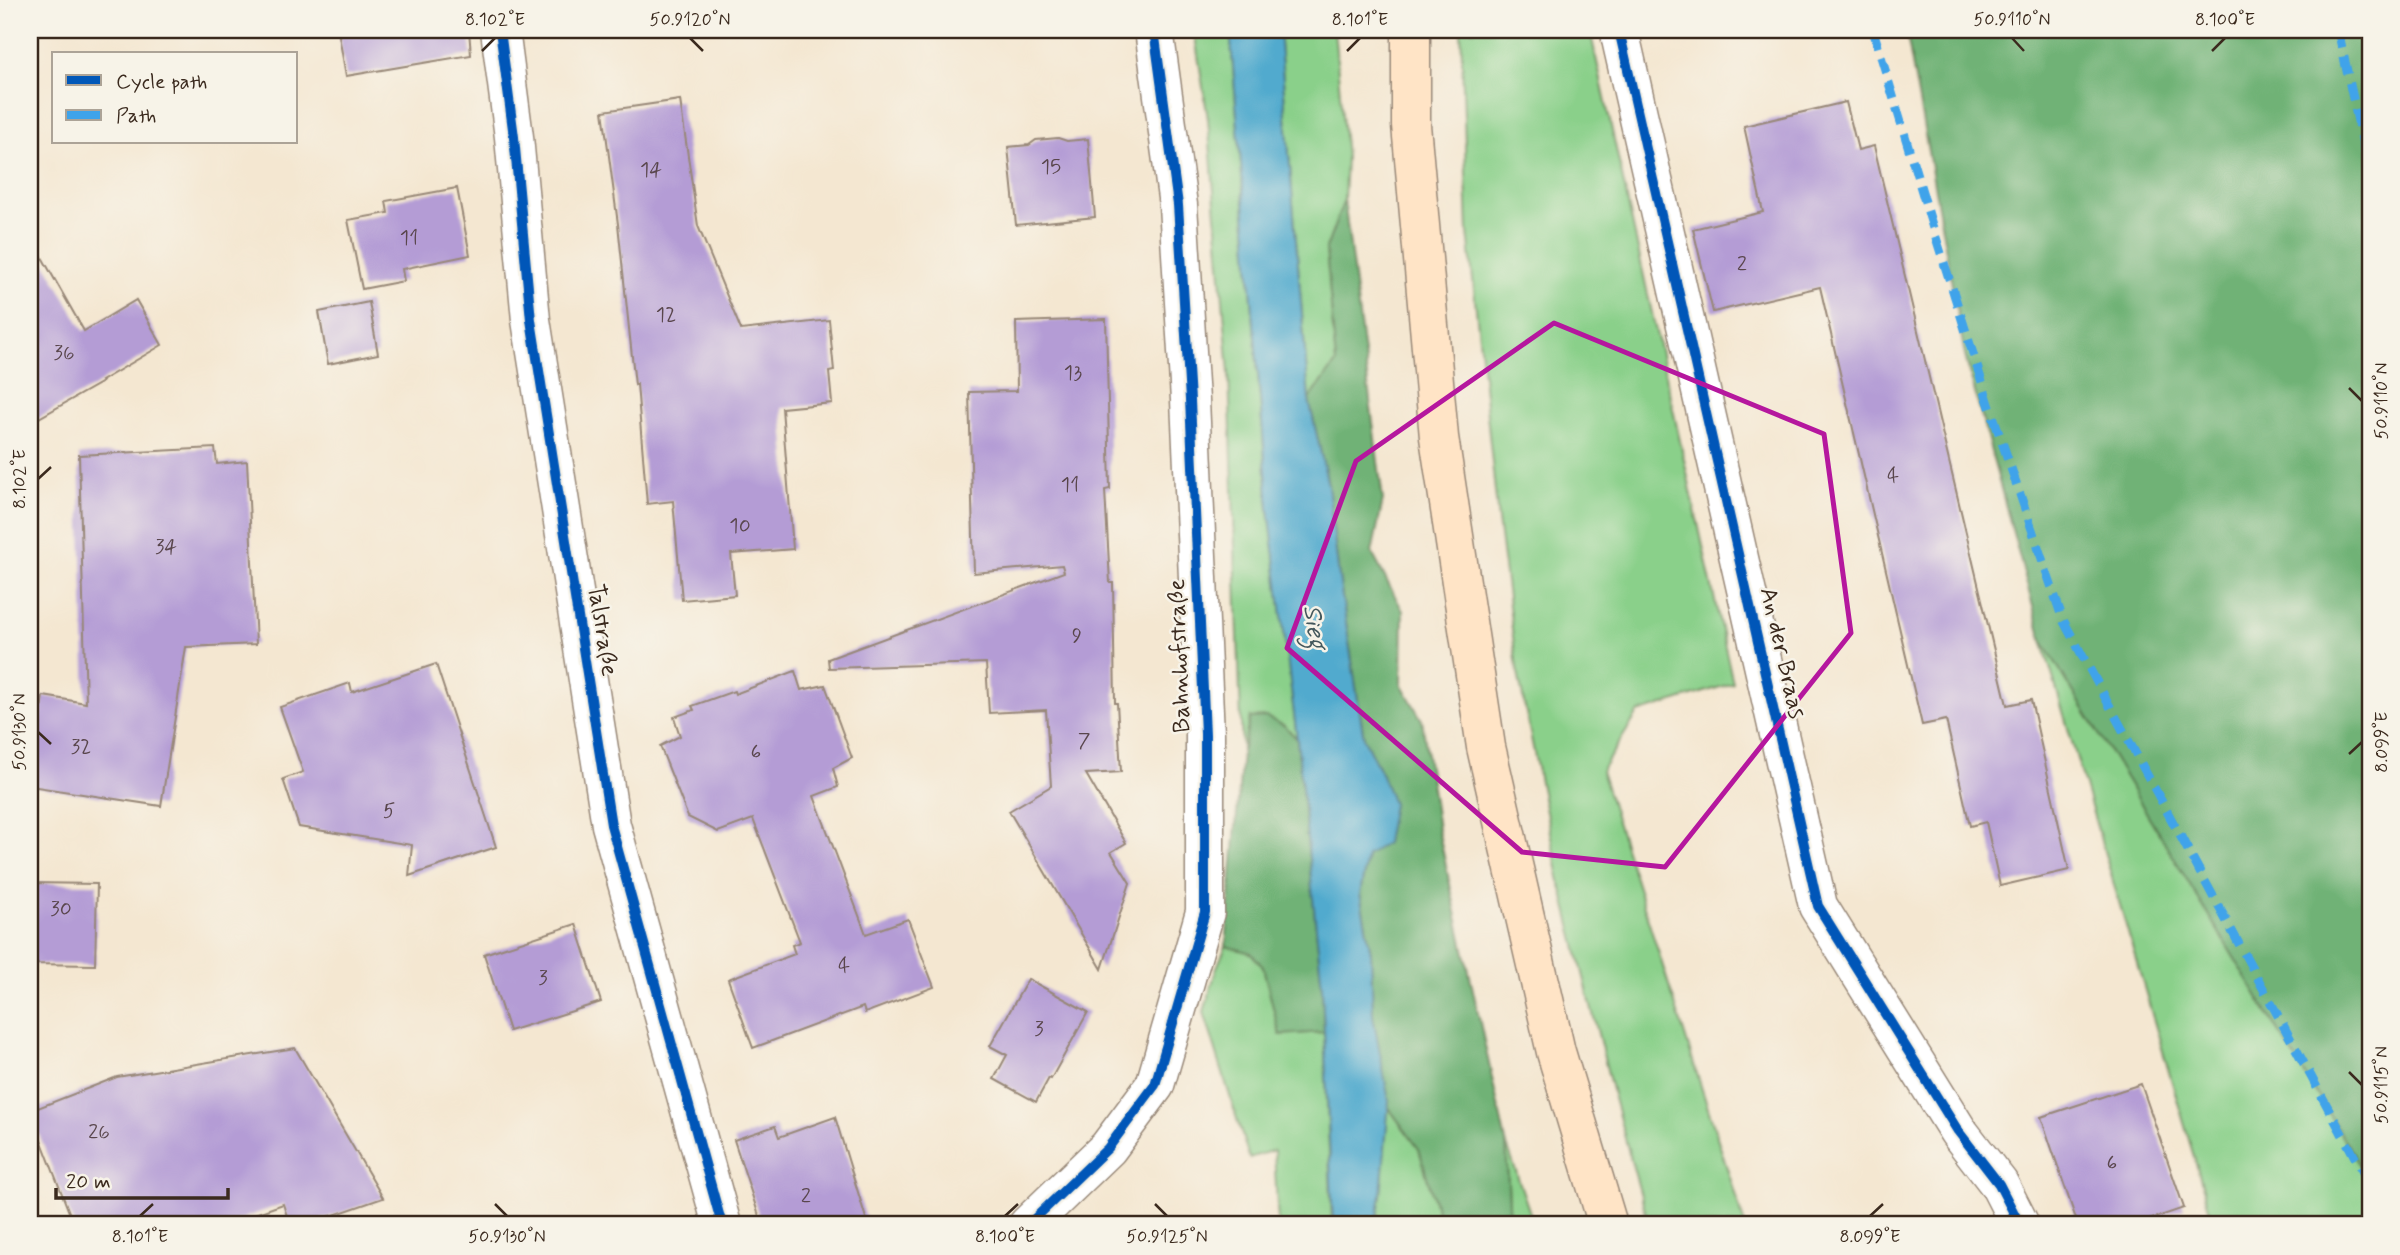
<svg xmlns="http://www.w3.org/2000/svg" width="2400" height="1255" font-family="Mynerve,sans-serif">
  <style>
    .green { fill: #8ad08a; stroke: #627d54; stroke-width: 2 }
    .forest { fill: #6fb276; stroke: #556e4a; stroke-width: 2 }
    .water { fill: #51aace; stroke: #466a76; stroke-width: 2 }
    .building { fill: #b49cd5 }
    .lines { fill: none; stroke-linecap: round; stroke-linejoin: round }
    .minor-casing { stroke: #988878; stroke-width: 41 }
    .secondary-casing { stroke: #988878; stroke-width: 41 }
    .minor { stroke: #fff; stroke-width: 38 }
    .secondary { stroke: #ffe4c6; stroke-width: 38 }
    .quiet { stroke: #3fa3ea; stroke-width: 9; stroke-dasharray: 18 9; stroke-linecap: butt }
    .cycleway-casing { stroke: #f7f3e8; stroke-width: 15 }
    .cycleway { stroke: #0057b8; stroke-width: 10 }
    .marked { fill: none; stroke: #b5179e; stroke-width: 5; stroke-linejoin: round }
    .ticks { fill: none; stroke: #3b2a1e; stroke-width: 2.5 }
    .labels { text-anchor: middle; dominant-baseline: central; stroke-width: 5; stroke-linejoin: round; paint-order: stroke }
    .number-label { font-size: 21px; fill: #59464c }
    .street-label { font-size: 24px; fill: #3b2a1e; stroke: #f7f3e8 }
    .water-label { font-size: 26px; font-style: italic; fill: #43575c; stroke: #f7f3e8 }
    .neatline { fill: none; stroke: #3b2a1e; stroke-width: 2.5 }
    .ticks-label { font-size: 18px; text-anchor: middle; fill: #3b2a1e }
  </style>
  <rect width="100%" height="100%" fill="#f7f3e8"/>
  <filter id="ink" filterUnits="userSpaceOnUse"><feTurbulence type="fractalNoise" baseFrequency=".0143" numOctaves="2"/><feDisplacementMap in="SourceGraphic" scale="14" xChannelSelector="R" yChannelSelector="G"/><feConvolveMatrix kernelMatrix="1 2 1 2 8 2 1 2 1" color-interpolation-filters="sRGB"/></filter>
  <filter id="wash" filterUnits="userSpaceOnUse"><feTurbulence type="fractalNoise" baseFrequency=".00686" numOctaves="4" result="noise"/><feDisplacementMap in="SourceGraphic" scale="28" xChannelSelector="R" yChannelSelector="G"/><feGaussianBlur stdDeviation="1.57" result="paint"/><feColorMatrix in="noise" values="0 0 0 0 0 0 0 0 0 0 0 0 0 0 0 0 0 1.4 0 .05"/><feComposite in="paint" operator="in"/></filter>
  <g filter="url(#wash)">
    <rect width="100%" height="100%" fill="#f4e7d1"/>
    <g class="green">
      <path d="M 1194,30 L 1230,30 L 1269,509 L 1297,739 L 1285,726 L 1250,718 L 1242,752 L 1229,373 L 1208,119 Z"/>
      <path d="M 1279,30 L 1334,30 L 1346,157 L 1344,200 L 1326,249 L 1336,363 L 1309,400 Z"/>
      <path d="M 1461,30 L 1590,30 L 1733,683 L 1638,713 L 1601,771 L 1745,1225 L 1649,1225 L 1615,1102 L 1559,877 L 1517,668 L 1498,520 L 1468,232 Z"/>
      <path d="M 2042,640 L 2370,1182 L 2370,1225 L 2214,1225 Z"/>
      <path d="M 1226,946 L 1251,953 L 1263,967 L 1280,1035 L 1324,1032 L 1332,1225 L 1278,1225 L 1274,1150 L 1249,1158 L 1204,1012 L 1217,967 Z"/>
      <path d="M 1388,1107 L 1419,1149 L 1441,1225 L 1376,1225 L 1381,1195 Z"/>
      <path d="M 1506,1142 L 1534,1225 L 1510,1225 Z"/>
    </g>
    <g class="forest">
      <path d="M 1906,30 L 2370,30 L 2370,1182 L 2042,640 L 1965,356 Z"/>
      <path d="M 1344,200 L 1383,500 L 1372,553 L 1403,611 L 1402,685 L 1422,720 L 1438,829 L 1506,1142 L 1510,1225 L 1441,1225 L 1419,1149 L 1388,1107 L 1373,1016 L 1371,953 L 1360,894 L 1382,775 L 1364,739 L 1339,577 L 1328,485 L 1309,400 L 1336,363 L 1326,249 Z"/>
      <path d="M 1266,717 L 1285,726 L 1297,739 L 1322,988 L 1324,1032 L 1280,1035 L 1263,967 L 1251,953 L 1226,946 L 1242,752 L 1250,718 Z"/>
    </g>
    <path class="water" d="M 1230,30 L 1279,30 L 1309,400 L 1328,485 L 1339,577 L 1364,739 L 1382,775 L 1393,804 L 1386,843 L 1367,856 L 1360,894 L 1371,953 L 1373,1016 L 1389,1101 L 1381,1195 L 1376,1225 L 1333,1225 L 1322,988 L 1297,739 L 1269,509 Z"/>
    <g id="blocks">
      <g class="building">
        <path d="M 338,30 L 469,30 L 471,55 L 346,76 Z"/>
        <path d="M 680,100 L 698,226 L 741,330 L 829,320 L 834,371 L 829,372 L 832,403 L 782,408 L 793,549 L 731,554 L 735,595 L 682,600 L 673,501 L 647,504 L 637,384 L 635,385 L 618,224 L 603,111 Z"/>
        <path d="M 1846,102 L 1858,150 L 1874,146 L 2007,705 L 2031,700 L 2069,870 L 2000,886 L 1986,822 L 1970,826 L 1946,720 L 1922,725 L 1820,287 L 1713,312 L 1693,229 L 1763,212 L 1744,126 Z"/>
        <path d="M 1058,138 L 1067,141 L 1088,139 L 1095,217 L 1016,225 L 1008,147 L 1029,145 L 1036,140 Z"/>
        <path d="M 457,188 L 470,255 L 402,269 L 404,281 L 362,289 L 348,220 L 388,213 L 386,201 Z"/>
        <path d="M 30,236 L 84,331 L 136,300 L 162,345 L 101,381 L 102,382 L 30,423 Z"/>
        <path d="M 369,302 L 378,354 L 328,364 L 319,312 Z"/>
        <path d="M 1106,319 L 1110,489 L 1105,490 L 1110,583 L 1113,583 L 1115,703 L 1117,703 L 1121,772 L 1086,774 L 1126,843 L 1111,852 L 1130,883 L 1102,969 L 1009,811 L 1051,786 L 1046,710 L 989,713 L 986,663 L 829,668 L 828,659 L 1064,572 L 1062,565 L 974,573 L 969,392 L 1017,391 L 1016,322 Z"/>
        <path d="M 215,448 L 217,464 L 247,461 L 256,644 L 186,647 L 161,806 L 30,786 L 43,696 L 86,703 L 79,455 Z"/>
        <path d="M 436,664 L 496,847 L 409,876 L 412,845 L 299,827 L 283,779 L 303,772 L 280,707 L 350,683 L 352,692 Z"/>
        <path d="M 795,671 L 801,690 L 825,685 L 852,758 L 833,768 L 838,787 L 814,796 L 866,934 L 908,919 L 934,987 L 865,1013 L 863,1007 L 753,1048 L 728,979 L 795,954 L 792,945 L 800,942 L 753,819 L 718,832 L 688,817 L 660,746 L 680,736 L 674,717 L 694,710 L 692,706 L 734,691 L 735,694 Z"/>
        <path d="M 30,883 L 97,884 L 95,965 L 30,964 Z"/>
        <path d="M 576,924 L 601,1002 L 509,1031 L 484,954 Z"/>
        <path d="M 1028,979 L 1088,1012 L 1051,1079 L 1049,1078 L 1036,1102 L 994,1079 L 1007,1055 L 990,1046 Z"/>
        <path d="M 295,1048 L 383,1198 L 305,1225 L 290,1225 L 283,1204 L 224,1225 L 74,1225 L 30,1111 L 117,1077 Z"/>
        <path d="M 2141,1084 L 2184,1208 L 2134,1225 L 2078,1225 L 2041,1117 Z"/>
        <path d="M 835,1117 L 868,1225 L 762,1225 L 734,1140 L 775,1126 L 779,1137 Z"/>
      </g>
    </g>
  </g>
  <g filter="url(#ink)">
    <use href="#blocks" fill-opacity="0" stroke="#988878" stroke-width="2"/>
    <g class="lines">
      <g class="minor-casing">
        <g id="minor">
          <path d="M 500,30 L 514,137 L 531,320 L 611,825 L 722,1225"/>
          <path d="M 1621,39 L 1818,906 L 1958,1131 L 1999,1184 L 2020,1225"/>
          <path d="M 1028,1225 L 1108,1148 L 1155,1085 L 1205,912 L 1205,734 L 1190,400 L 1178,205 L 1154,30"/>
        </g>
      </g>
      <g class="secondary-casing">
        <path id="secondary" d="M 1411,30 L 1411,125 L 1439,437 L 1486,747 L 1556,1052 L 1608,1225"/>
      </g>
      <use href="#minor" class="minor"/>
      <use href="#secondary" class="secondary"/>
      <g class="quiet">
        <path d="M 1873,30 L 1932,225 L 1989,404 L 2063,620 L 2370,1185"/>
        <path d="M 2338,30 L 2370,176"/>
      </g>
      <g class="cycleway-casing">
        <g id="cycleway">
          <path d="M 500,30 L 514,137 L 531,320 L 611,825 L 722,1225"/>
          <path d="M 1619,30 L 1818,906 L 1958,1131 L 1999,1184 L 2020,1225"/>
          <path d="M 1028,1225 L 1108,1148 L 1155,1085 L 1205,912 L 1205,734 L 1190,400 L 1178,205 L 1154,30"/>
        </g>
      </g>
      <use href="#cycleway" class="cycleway"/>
    </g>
  </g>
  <path class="marked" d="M 1554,323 L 1824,434 L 1851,633 L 1665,867 L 1522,852 L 1287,648 L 1356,461 Z"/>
  <path class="ticks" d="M 690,38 L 703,51M 2012,38 L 2024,51M 482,51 L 495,38M 1347,51 L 1360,38M 2212,51 L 2225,38M 2349,388 L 2362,401M 38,479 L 51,467M 38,732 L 51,744M 2349,754 L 2362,742M 2349,1072 L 2362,1085M 495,1204 L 507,1216M 1155,1204 L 1167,1216M 140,1216 L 153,1204M 1005,1216 L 1018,1204M 1870,1216 L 1883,1204"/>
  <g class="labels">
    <g class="number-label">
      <text x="1051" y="167">15</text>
      <text x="651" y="170">14</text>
      <text x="409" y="238">11</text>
      <text x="1742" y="264">2</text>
      <text x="666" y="315">12</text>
      <text x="64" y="353">36</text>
      <text x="1073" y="373">13</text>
      <text x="1893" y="476">4</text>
      <text x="1070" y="485">11</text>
      <text x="740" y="526">10</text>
      <text x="166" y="547">34</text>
      <text x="1077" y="636">9</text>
      <text x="1084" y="741">7</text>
      <text x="81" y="747">32</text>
      <text x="756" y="752">6</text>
      <text x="389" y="811">5</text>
      <text x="61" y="909">30</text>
      <text x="844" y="966">4</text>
      <text x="543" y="978">3</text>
      <text x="1039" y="1029">3</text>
      <text x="99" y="1132">26</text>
      <text x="2112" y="1163">6</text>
      <text x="806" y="1196">2</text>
    </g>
    <g class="street-label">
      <text transform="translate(602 630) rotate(81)">Talstraße</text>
      <text transform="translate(1782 653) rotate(77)">An der Braas</text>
      <text transform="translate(1180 656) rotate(-92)">Bahnhofstraße</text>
    </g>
    <g class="water-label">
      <text transform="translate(1314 627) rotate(82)">Sieg</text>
    </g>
  </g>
  <rect width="2400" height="1255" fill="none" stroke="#f7f3e8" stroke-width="77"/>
  <rect x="52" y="52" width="245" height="91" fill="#f7f3e8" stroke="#aca397" stroke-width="2"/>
  <rect x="66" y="75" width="35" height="10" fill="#0057b8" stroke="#aca397" stroke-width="2"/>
  <text x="116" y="88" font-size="21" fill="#3b2a1e">Cycle path</text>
  <rect x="66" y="110" width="35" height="10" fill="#3fa3ea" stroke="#aca397" stroke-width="2"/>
  <text x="116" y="122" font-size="21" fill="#3b2a1e">Path</text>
  <path d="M56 1188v10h172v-10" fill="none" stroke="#3b2a1e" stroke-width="3.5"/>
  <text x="66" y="1188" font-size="21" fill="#3b2a1e" stroke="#f7f3e8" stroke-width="5" paint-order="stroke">20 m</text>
  <rect x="38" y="38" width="2324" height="1178" class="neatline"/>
  <g class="ticks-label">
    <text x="495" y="25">8.102°E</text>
    <text x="690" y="25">50.9120°N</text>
    <text x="1360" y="25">8.101°E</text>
    <text x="2012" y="25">50.9110°N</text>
    <text x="2225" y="25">8.100°E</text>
    <text transform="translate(2381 401) rotate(-90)" y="6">50.9110°N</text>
    <text transform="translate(19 479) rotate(-90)" y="6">8.102°E</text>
    <text transform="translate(19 732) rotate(-90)" y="6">50.9130°N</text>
    <text transform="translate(2381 742) rotate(-90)" y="6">8.099°E</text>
    <text transform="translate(2381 1085) rotate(-90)" y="6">50.9115°N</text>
    <text x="140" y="1242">8.101°E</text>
    <text x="507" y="1242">50.9130°N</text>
    <text x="1005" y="1242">8.100°E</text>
    <text x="1167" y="1242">50.9125°N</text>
    <text x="1870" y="1242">8.099°E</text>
  </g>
</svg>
